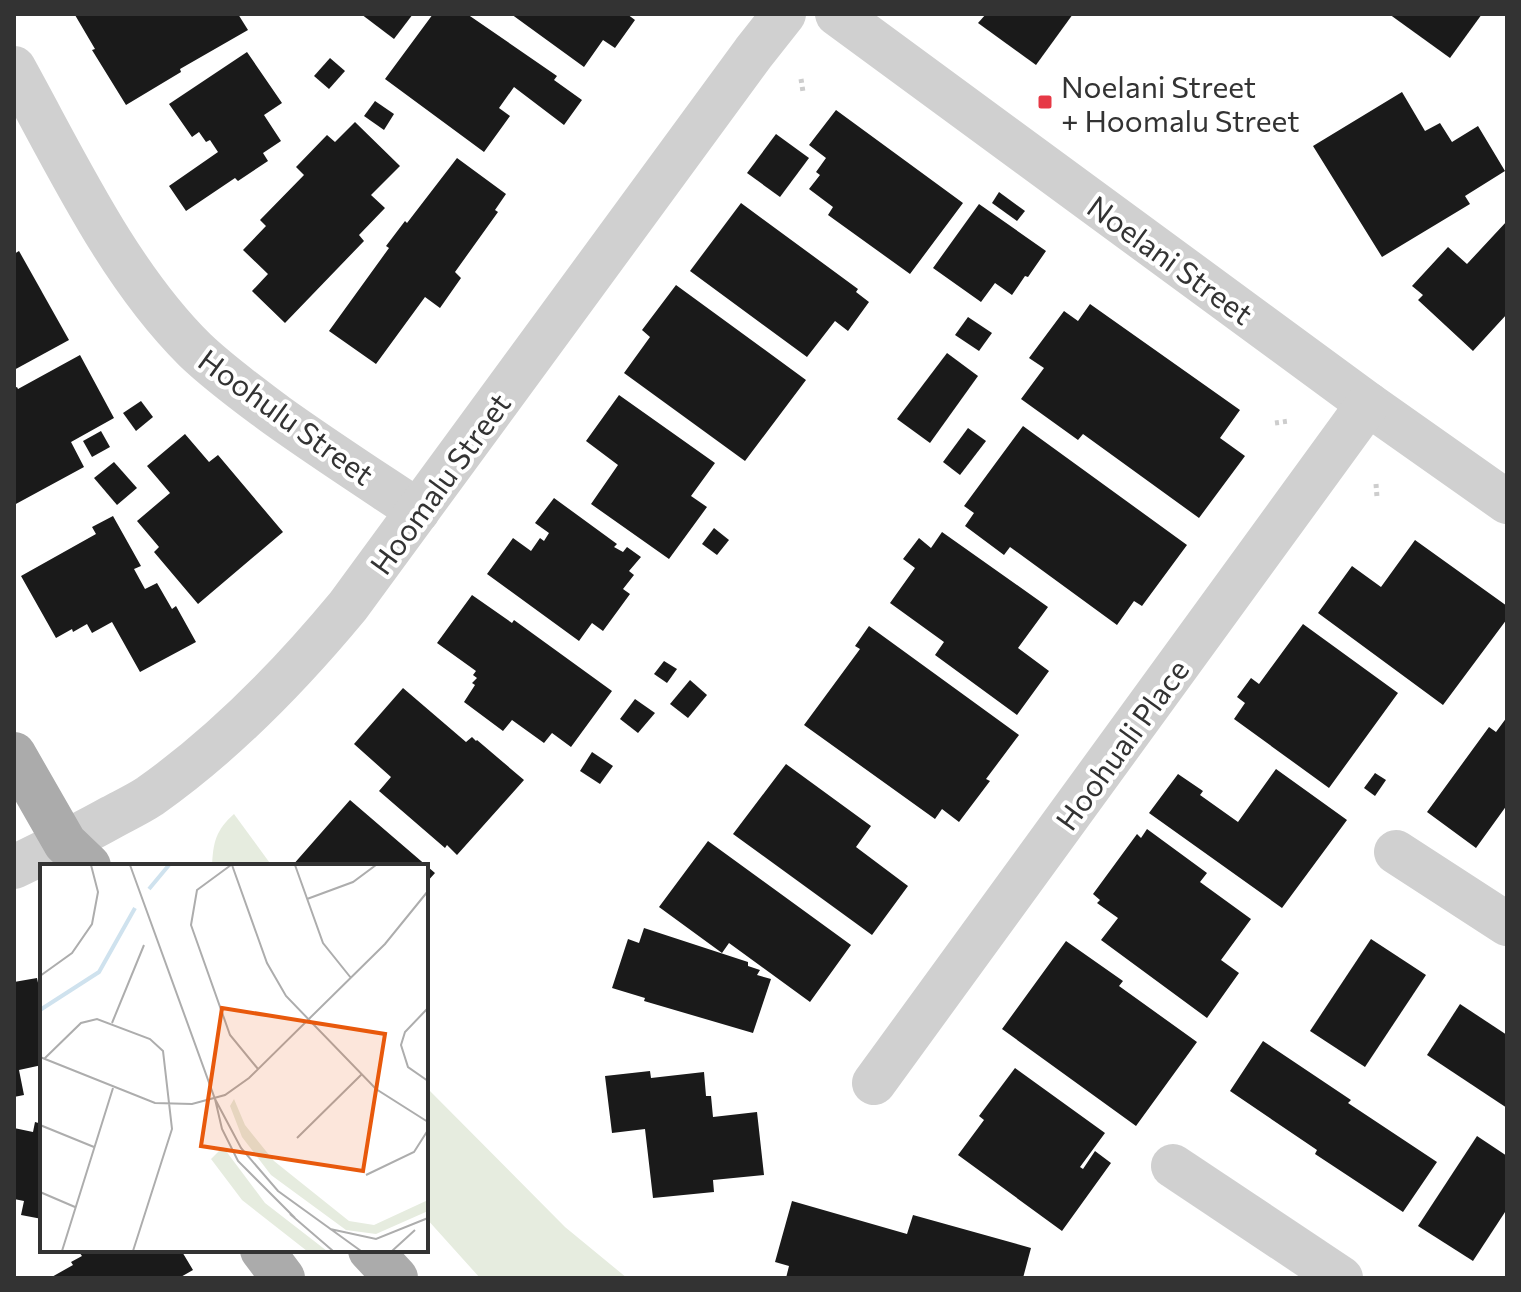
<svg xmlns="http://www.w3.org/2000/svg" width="1521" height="1292" font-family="Commissioner,sans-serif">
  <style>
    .green { fill: #e6ecdf }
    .building { fill: #1a1a1a }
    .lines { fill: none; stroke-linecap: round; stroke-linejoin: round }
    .path { stroke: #cdcdcd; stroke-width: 5; stroke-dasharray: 4 4; stroke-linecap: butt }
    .minor { stroke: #d0d0d0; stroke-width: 44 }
    .major { stroke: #ababab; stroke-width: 44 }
    .poi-dot { fill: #e63946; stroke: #fff; stroke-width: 3 }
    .labels { text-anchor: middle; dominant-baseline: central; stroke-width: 8; stroke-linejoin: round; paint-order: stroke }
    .poi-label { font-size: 30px; fill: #333; stroke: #fff; text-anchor: start }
    .street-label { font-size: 30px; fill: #333; stroke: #fff }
    .inset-river { fill: none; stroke: #cfe2ee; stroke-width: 4 }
    .inset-road { fill: none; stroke: #adadad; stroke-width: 2 }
    .view { fill: #e8590c; fill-opacity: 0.15; stroke: #e8590c; stroke-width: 4 }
    .inset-edge { fill: none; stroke: #333; stroke-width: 4 }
  </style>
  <rect width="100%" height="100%" fill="#fff"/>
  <g class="green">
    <path d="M 234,814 L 272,866 L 212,866 C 213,842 216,830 234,814 Z"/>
    <path d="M 426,1087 L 565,1227 L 627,1278 L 480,1278 L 426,1218 Z"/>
  </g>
  <g class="building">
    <path d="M 77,14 L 238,14 L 248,30 L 180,69 L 181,72 L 126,105 L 92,50 L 95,49 L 75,15 Z"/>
    <path d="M 361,14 L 413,14 L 394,39 Z"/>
    <path d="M 433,14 L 467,14 L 557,76 L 554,80 L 582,100 L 564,125 L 514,87 L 499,108 L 510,116 L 484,152 L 385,79 Z"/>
    <path d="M 511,14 L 627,14 L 635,20 L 615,48 L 603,40 L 584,67 Z"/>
    <path d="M 986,14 L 1073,14 L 1036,65 L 978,23 Z"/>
    <path d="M 1389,14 L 1482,14 L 1450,58 Z"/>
    <path d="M 247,52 L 282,103 L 264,115 L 281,141 L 263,153 L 268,161 L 238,181 L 235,178 L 186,211 L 169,186 L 218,152 L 210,140 L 206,142 L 199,132 L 192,137 L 169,104 Z"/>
    <path d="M 330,58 L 345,71 L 329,89 L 314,76 Z"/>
    <path d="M 1402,92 L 1425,131 L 1440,123 L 1452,142 L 1478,126 L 1505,171 L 1465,196 L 1470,204 L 1382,257 L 1313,146 Z"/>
    <path d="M 375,101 L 394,114 L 384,130 L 364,116 Z"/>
    <path d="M 836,110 L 963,203 L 910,274 L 828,215 L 833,207 L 809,189 L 820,175 L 816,172 L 826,158 L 809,145 Z"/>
    <path d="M 355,122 L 400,166 L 371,195 L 385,208 L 359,235 L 364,241 L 285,323 L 252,291 L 268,274 L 243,250 L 266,226 L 260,220 L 304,175 L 296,167 L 327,135 L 335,142 Z"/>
    <path d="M 776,134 L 809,158 L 780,197 L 747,173 Z"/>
    <path d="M 457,158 L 506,194 L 495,210 L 498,212 L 455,272 L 461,278 L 440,308 L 425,297 L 376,364 L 329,331 L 389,248 L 386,246 L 405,221 L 407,223 Z"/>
    <path d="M 999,192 L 1025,211 L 1017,221 L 992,203 Z"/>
    <path d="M 741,203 L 858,289 L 856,292 L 869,302 L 848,331 L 835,321 L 807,357 L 690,271 Z"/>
    <path d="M 979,204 L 1046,251 L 1028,277 L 1025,276 L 1012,295 L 995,283 L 981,302 L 933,268 Z"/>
    <path d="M 1507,221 L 1507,314 L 1473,351 L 1418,300 L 1423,295 L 1412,286 L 1448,247 L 1467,264 Z"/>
    <path d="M 19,251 L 69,340 L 14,370 L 14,254 Z"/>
    <path d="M 676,285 L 806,380 L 745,461 L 624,373 L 650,337 L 642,330 Z"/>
    <path d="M 1090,304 L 1240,410 L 1220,438 L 1245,456 L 1199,518 L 1083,434 L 1078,440 L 1021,399 L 1044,368 L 1029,358 L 1064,311 L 1078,321 Z"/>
    <path d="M 968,317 L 992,333 L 979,351 L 955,335 Z"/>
    <path d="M 947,353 L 978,376 L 930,443 L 897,419 Z"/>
    <path d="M 80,355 L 114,418 L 71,442 L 84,467 L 14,505 L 14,388 L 17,387 L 18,389 Z"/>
    <path d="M 619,395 L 715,463 L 691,496 L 707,507 L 669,559 L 591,504 L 618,465 L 586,441 Z"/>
    <path d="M 141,401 L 153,417 L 136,431 L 123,413 Z"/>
    <path d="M 1023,426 L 1187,545 L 1142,606 L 1134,601 L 1117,625 L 1010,547 L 1004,555 L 965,526 L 974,513 L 964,506 Z"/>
    <path d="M 968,428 L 986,441 L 960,475 L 943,462 Z"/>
    <path d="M 101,431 L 110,447 L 92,457 L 83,441 Z"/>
    <path d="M 185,434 L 209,462 L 218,455 L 283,532 L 198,604 L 154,552 L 159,547 L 137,521 L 170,493 L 147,466 Z"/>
    <path d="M 114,462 L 137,488 L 117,505 L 94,478 Z"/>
    <path d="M 554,498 L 617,544 L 614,547 L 623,552 L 627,547 L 641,557 L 629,571 L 634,575 L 623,589 L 630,594 L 603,631 L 592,623 L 579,641 L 487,574 L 513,538 L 531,551 L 540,538 L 544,541 L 549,533 L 535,523 Z"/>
    <path d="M 113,516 L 141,566 L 134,569 L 145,589 L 157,583 L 172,609 L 176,606 L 196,642 L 140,672 L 112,622 L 92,633 L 87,624 L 73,632 L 72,629 L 56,638 L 21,576 L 96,534 L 92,527 Z"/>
    <path d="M 714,528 L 729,540 L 717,555 L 702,544 Z"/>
    <path d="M 942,532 L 1048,607 L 1018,648 L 1049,671 L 1017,715 L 935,655 L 944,642 L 890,603 L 915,568 L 903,559 L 919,538 L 931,548 Z"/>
    <path d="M 1415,540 L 1507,606 L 1507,619 L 1443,705 L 1318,613 L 1352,566 L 1381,587 Z"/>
    <path d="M 472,595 L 512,623 L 514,620 L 612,691 L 571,747 L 552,733 L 544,743 L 512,720 L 503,731 L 464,702 L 475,685 L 472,683 L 477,678 L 473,675 L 476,671 L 437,643 Z"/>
    <path d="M 1303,624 L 1398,693 L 1329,788 L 1234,719 L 1245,703 L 1237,697 L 1251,678 L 1259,684 Z"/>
    <path d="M 869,626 L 1019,735 L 986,779 L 990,781 L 959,822 L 942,809 L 935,819 L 804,725 L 860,649 L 855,646 Z"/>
    <path d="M 664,661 L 677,669 L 667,683 L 654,674 Z"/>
    <path d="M 690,680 L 707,695 L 688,718 L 670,704 Z"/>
    <path d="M 403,688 L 466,742 L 472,737 L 476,741 L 477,740 L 524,780 L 457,855 L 447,845 L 445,848 L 379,791 L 391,777 L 354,744 Z"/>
    <path d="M 635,699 L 655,713 L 638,733 L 620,719 Z"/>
    <path d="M 1507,717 L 1507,805 L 1476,848 L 1427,812 L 1489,727 L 1496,732 Z"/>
    <path d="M 592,752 L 613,766 L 600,784 L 580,771 Z"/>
    <path d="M 786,764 L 871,826 L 856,847 L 908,886 L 872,935 L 733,834 Z"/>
    <path d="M 1276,769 L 1347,820 L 1282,908 L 1149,813 L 1178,774 L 1203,791 L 1200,795 L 1238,822 Z"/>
    <path d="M 1375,773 L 1386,780 L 1375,796 L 1364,788 Z"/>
    <path d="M 350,800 L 435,873 L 426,883 L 426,866 L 292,866 Z"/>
    <path d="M 1147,829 L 1207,873 L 1200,882 L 1251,919 L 1221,960 L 1239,973 L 1207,1018 L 1101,940 L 1118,918 L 1097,903 L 1100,900 L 1093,894 L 1137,834 L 1141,838 Z"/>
    <path d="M 708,841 L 851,945 L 810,1002 L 729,943 L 722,953 L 659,907 Z"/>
    <path d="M 644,928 L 748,962 L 748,966 L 760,970 L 757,975 L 771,979 L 753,1033 L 644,1001 L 645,998 L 612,988 L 628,939 L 639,943 Z"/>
    <path d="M 1371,939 L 1426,975 L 1365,1067 L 1310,1031 Z"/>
    <path d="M 1066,941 L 1123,981 L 1119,986 L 1197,1042 L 1136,1126 L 1002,1029 Z"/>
    <path d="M 37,978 L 42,1002 L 42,1065 L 19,1070 L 24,1095 L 14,1097 L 14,982 Z"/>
    <path d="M 1460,1004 L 1507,1035 L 1507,1108 L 1427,1055 Z"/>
    <path d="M 1263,1041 L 1351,1100 L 1348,1103 L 1437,1162 L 1403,1212 L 1315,1154 L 1317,1150 L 1230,1091 Z"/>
    <path d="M 1015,1068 L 1105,1133 L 1080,1167 L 1083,1169 L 1095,1151 L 1111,1163 L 1062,1231 L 958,1155 L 984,1120 L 979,1116 Z"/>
    <path d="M 650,1071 L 651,1078 L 704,1072 L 706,1096 L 711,1096 L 713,1117 L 757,1112 L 764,1175 L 713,1180 L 714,1192 L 653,1198 L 645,1129 L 612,1133 L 605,1076 Z"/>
    <path d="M 35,1122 L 42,1124 L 42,1219 L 21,1215 L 24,1201 L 14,1199 L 14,1128 L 33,1132 Z"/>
    <path d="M 1477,1136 L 1507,1156 L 1507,1209 L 1473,1261 L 1418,1226 Z"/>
    <path d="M 792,1201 L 907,1234 L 913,1215 L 1031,1248 L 1023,1278 L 786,1278 L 789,1266 L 775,1262 Z"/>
    <path d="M 83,1250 L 181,1250 L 193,1270 L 179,1278 L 50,1278 L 73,1265 L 71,1262 L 82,1256 L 79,1252 Z"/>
  </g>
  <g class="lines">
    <g class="path">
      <path d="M 801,79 L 803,92"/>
      <path d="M 1275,423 L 1289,421"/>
      <path d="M 1376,484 L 1377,497"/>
    </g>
    <g class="minor">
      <path d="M 837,14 L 1368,404 L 1507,502"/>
      <path d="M 14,68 C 66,162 118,274 195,350 C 220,374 248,394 276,415 C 322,448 370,479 418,511"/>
      <path d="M 1396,852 L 1507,924"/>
      <path d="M 14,867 C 47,851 80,835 112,817 C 125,810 138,804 150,796 C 225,743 290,676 348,606 L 754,52 L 784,14"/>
      <path d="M 874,1083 L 1368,404"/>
      <path d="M 1173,1166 L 1341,1278"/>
    </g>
    <g class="major">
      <path d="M 14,754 L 65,843 L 89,866"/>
      <path d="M 262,1250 L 283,1278"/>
      <path d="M 370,1250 L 396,1278"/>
    </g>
  </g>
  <rect class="poi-dot" x="1037" y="94" width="16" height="16" rx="4"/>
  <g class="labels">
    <g class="poi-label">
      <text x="1061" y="85">Noelani Street<tspan x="1061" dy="34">+ Hoomalu Street</tspan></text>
    </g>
    <g class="street-label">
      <text transform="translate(1171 259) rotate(36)">Noelani Street</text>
      <text transform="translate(287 416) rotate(36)">Hoohulu Street</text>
      <text transform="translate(439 483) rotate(-54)">Hoomalu Street</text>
      <text transform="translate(1121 744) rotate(-54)">Hoohuali Place</text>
    </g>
  </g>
  <g transform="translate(40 864)">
    <rect width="388" height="388" fill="#fff"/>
    <path d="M 194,235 L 205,261 L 234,297 L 309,357 L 334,361 L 388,336 L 388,347 L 336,370 L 306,366 L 231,311 L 202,273 L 190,242 ZM 183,283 L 225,339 L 287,387 L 267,387 L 202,336 L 171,295 Z" fill="#e6ecdf"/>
    <path class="inset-river" d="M 109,25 L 129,1M 0,146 L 59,108 L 95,44"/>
    <path class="inset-road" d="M 90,1 L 175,235 L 201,284 L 238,327 L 321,387M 191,1 L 157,26 L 151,61 L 190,171 L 218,205M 192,1 L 227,99 L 246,132 L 336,225 L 388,258M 255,1 L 283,79 L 311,114M 267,35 L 313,18 L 336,1M 0,112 L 32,89 L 52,60 L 58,28 L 51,1M 388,144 L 365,168 L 361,181 L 368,203 L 388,217M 72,159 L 104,81M 0,193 L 115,239 L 152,240 L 185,231 L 209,214 L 345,80 L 388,27M 4,195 L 41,159 L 57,155 L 110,175 L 123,187 L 132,265 L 93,387M 175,235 L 182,265 L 198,297 L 255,354M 0,261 L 54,283M 257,274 L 322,210M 326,311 L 374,288 L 388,266M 0,328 L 35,343M 250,350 L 293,387M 290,365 L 336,375 L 388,354M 22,387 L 73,224M 352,387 L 375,366"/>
    <path class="view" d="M 182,144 L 345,170 L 323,307 L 161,282 Z"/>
    <rect width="388" height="388" class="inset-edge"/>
  </g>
  <rect width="1521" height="1292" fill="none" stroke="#333333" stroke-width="32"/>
</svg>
